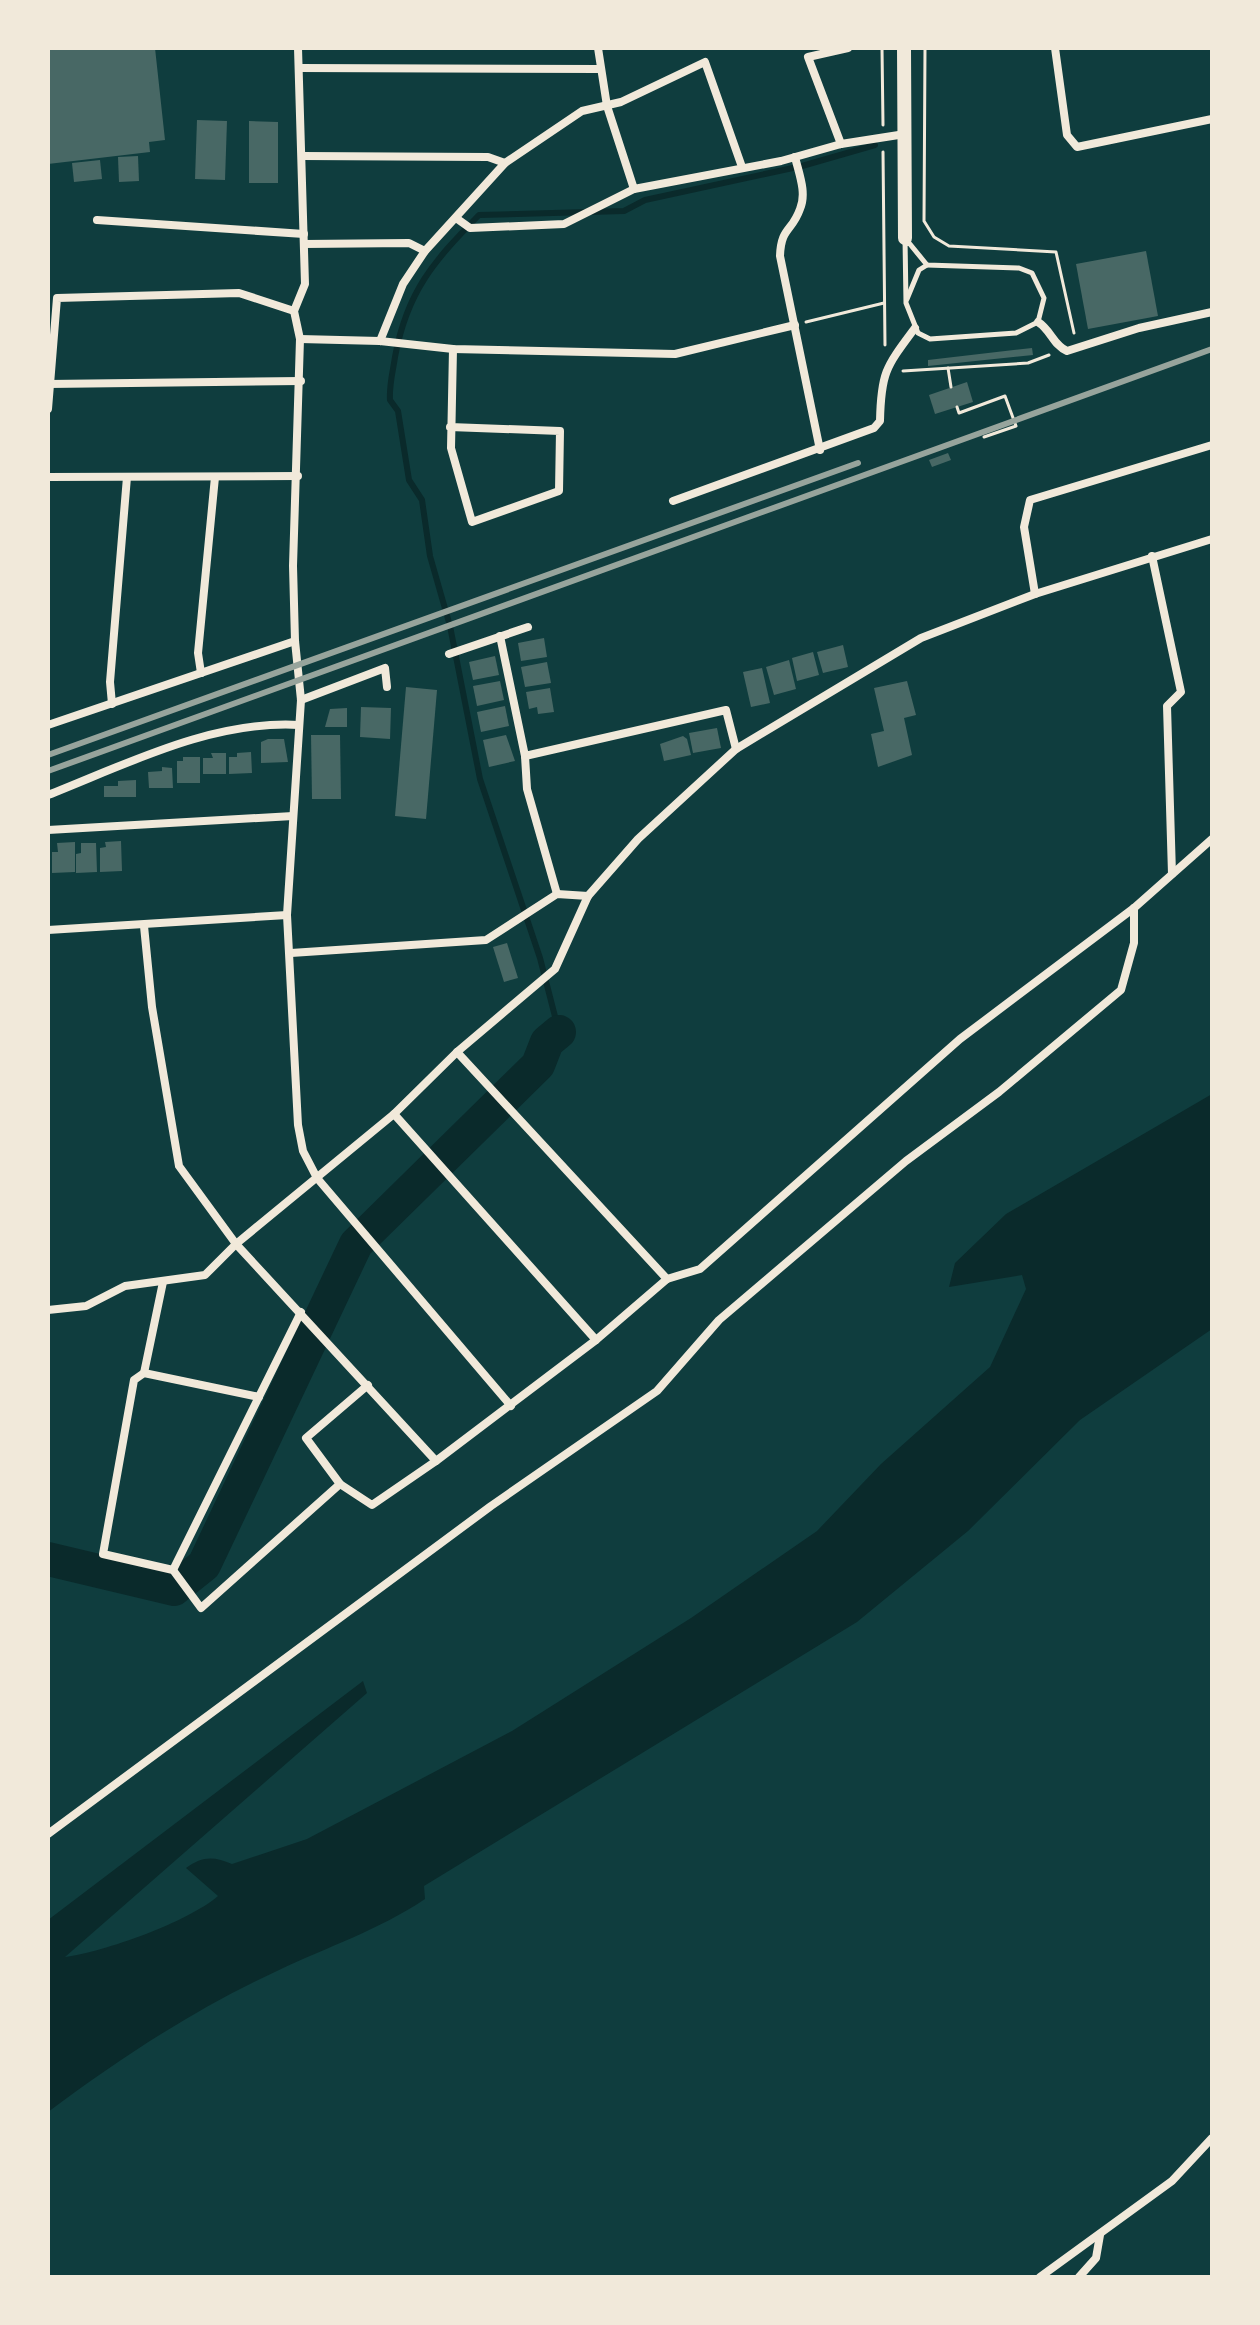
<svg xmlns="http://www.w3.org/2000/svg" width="1260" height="2325" font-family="'Work Sans',sans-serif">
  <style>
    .water { fill: #0a2a2b }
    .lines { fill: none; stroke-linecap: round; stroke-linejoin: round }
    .stream { stroke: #0a2a2b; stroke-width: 6 }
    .river { stroke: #0a2a2b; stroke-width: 34 }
    .building { fill: #486865 }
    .path { stroke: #f1e9da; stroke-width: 3 }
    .service { stroke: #f1e9da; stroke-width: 5 }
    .minor { stroke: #f1e9da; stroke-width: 8 }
    .secondary { stroke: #f1e9da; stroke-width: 14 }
    .rail { stroke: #97a49c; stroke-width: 6 }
  </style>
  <rect width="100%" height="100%" fill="#0f3d3e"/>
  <path class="water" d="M 1212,1094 L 1212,1329 L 1080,1420 L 968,1531 L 857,1622 L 424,1886 L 425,1899 C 379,1930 327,1947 277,1971 C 195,2009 120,2058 48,2112 L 48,1920 L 363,1681 L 367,1693 L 65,1957 C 104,1952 188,1922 218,1896 L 186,1868 C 202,1856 214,1856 232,1864 L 307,1839 L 512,1731 L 691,1618 L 817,1531 L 881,1464 L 990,1367 L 1026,1289 L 1022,1275 L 949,1287 L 955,1263 L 1006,1214 Z"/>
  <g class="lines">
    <path class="stream" d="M 559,1032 L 540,958 L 480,779 L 450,626 L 430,556 L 422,500 L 409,480 L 398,411 L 390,400 C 389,385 393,371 395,357 C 407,291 434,261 479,215 L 624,211 L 645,200 L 802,166 L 875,145"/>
    <path class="river" d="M 48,1559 L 174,1589 L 204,1565 L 356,1244 L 538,1065 L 547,1042 L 559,1032"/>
  </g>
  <g class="building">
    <path d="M 48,48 L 155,48 L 165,140 L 149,142 L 150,152 L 48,164 Z"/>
    <path d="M 197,120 L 227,121 L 225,180 L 195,179 Z"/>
    <path d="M 249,121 L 278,122 L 278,183 L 249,183 Z"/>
    <path d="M 138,156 L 139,181 L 119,182 L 118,157 Z"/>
    <path d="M 100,160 L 102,179 L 74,182 L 72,163 Z"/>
    <path d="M 1146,251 L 1158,316 L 1088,329 L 1076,264 Z"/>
    <path d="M 1032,348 L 1033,355 L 928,366 L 928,360 Z"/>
    <path d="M 967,382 L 973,402 L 935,414 L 929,395 Z"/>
    <path d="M 948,453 L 951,460 L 932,467 L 929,460 Z"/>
    <path d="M 544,638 L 547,657 L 521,661 L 518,643 Z"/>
    <path d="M 843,645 L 848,667 L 823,673 L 817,652 Z"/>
    <path d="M 813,652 L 819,675 L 797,681 L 792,658 Z"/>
    <path d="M 495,656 L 499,675 L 473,680 L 469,662 Z"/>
    <path d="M 789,660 L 796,689 L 774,695 L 766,667 Z"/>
    <path d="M 547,662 L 551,683 L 525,687 L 521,667 Z"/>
    <path d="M 762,668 L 770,703 L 751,707 L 743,672 Z"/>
    <path d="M 500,681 L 504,700 L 477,706 L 473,686 Z"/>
    <path d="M 907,681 L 916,715 L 904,718 L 912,755 L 878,767 L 871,734 L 884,731 L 874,688 Z"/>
    <path d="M 406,687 L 437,690 L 426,819 L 395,816 Z"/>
    <path d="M 550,688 L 554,712 L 538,714 L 537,707 L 529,709 L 526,692 Z"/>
    <path d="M 505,706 L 509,726 L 481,732 L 477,712 Z"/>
    <path d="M 361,707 L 391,708 L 390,739 L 360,737 Z"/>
    <path d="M 347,708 L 347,727 L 325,727 L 330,709 Z"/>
    <path d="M 717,728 L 721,748 L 693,753 L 689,733 Z"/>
    <path d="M 311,735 L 340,735 L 341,799 L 312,799 Z"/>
    <path d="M 506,735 L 515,761 L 489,767 L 483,740 Z"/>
    <path d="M 683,736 L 687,739 L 691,755 L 664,761 L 660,744 Z"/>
    <path d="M 268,739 L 284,739 L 288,762 L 261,763 L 261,742 Z"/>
    <path d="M 251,752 L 252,773 L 229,774 L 229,757 L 237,757 L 237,753 Z"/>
    <path d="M 211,753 L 226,753 L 226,774 L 203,774 L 203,758 L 213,758 Z"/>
    <path d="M 183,757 L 200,757 L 200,783 L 177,783 L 177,761 L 183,761 Z"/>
    <path d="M 162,767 L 172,768 L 173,788 L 149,788 L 148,772 L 162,771 Z"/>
    <path d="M 136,780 L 136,797 L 104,797 L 104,786 L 118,786 L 118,781 Z"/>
    <path d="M 121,841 L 122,871 L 100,872 L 100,848 L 106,847 L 105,842 Z"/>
    <path d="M 75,842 L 75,872 L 52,873 L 52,852 L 58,852 L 57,843 Z"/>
    <path d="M 81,843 L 96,843 L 97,872 L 76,873 L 76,854 L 81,853 Z"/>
    <path d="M 507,943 L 518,978 L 504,982 L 493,947 Z"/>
  </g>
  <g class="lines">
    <g class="path">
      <path d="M 882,48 L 883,125"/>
      <path d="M 925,48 L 924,221 L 934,237 L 949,246 L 1056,252 L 1074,333"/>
      <path d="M 883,152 L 885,345"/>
      <path d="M 806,322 L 884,303"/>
      <path d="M 948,368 L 951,387"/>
      <path d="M 903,371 L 1028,363 L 1049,355"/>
      <path d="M 957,407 L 959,413 L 1005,396 L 1016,426 L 984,437"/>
    </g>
    <g class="service">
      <path d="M 905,238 L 927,265 L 1019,268 L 1032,273 L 1044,298 L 1038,322 L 1016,333 L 930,339 L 918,333 L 906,303 Z"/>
      <path d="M 907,299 L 919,270 L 927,265"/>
    </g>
    <g class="minor">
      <path d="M 298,48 L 305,284 L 294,311 L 300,339 L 293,566 L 295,641 L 301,700 L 287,915 L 298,1125 L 303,1151 L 317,1178 L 511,1406"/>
      <path d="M 598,48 L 607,106 L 634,189 L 781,161 L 841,144 L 905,134"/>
      <path d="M 1055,48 L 1067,135 L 1077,147 L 1212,119"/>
      <path d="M 299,68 L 599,69"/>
      <path d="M 841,144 L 808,57 L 848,48"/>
      <path d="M 302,156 L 488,157 L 505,163"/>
      <path d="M 795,157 C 799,174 807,193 800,209 C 792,232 781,227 780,256 L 820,450"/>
      <path d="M 456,218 L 470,228 L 564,224 L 634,189"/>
      <path d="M 97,220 L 304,234"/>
      <path d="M 304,244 L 409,243 L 425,251"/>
      <path d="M 1038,322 C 1051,330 1053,345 1067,351 L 1139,328 L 1212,312"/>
      <path d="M 300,339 L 380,341 L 453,349 L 675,354 L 795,325"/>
      <path d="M 380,341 L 403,284 L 425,251 L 505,163 L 582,111 L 621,102 L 705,62 L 742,167"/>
      <path d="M 48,384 L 301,381"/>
      <path d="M 48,409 L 57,298 L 239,293 L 294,311"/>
      <path d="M 450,427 L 560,431 L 559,491 L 472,522 L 451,448 L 453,349"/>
      <path d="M 48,477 L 298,476"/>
      <path d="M 673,501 L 874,428 L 880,421 C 881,372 886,367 915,328"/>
      <path d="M 1152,556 L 1181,692 L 1167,706 L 1172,874"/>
      <path d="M 1035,594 L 1024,527 L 1030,500 L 1212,445"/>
      <path d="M 500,636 L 525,756 L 527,789 L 557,894"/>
      <path d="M 449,654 L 528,627"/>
      <path d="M 201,673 L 198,653 L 215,477"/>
      <path d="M 301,700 L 385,668 L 387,687"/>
      <path d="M 112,704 L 110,682 L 127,477"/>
      <path d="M 48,725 L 295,641"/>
      <path d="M 525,756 L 726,710 L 736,749"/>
      <path d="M 48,795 C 127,764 212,720 299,725"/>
      <path d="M 48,830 L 293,816"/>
      <path d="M 144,926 L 152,1007 L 179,1166 L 236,1244 L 436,1461 L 596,1340 L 667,1279 L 700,1269 L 960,1039 L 1134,908 L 1212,839"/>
      <path d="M 48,930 L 287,915"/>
      <path d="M 291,953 L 486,940 L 557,894 L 588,896"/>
      <path d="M 457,1052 L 667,1279"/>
      <path d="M 394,1114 L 596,1340"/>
      <path d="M 48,1310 L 86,1306 L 125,1286 L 205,1275 L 236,1244 L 394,1114 L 457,1052 L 555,969 L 588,896 L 638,839 L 736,749 L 921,638 L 1035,594 L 1212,539"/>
      <path d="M 144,1373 L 163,1282"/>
      <path d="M 368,1385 L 306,1438 L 340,1484 L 372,1505 L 436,1461"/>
      <path d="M 259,1397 L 144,1373 L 134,1380 L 103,1554 L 173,1570 L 201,1608 L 340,1484"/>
      <path d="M 173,1570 L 301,1312"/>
      <path d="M 48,1834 L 491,1506 L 657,1391 L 719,1320 L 906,1161 L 999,1092 L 1121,990 L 1134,943 L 1134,908"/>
      <path d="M 1040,2277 L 1172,2181 L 1212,2138"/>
      <path d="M 1079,2277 L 1096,2258 L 1100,2235"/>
    </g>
    <path class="secondary" d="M 904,48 L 905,238"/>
    <g class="rail">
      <path d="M 48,755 L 858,463"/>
      <path d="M 48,771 L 1212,349"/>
    </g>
  </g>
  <rect width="1260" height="2325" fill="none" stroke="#f1e9da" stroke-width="100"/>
</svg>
